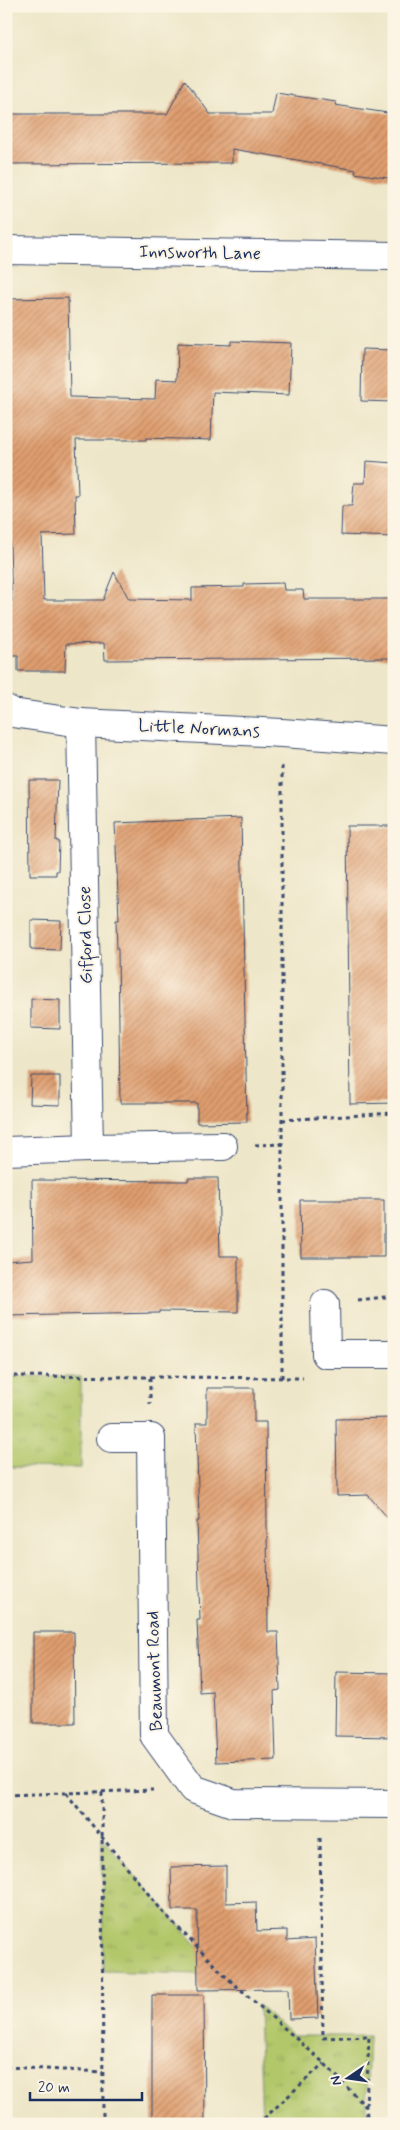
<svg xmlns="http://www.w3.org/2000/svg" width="400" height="2130" font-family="Mynerve,sans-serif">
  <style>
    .grass { fill: url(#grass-tufts); stroke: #667b64 }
    .building { fill: url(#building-hatch) }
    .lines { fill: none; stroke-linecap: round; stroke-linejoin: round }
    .street-casing { stroke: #3a4a6e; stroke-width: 30 }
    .secondary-casing { stroke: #3a4a6e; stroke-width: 30 }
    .path { stroke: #3a4a6e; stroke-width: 3; stroke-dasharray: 4 4; stroke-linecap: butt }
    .street { stroke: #fff; stroke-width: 28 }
    .secondary { stroke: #fff; stroke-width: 28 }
    .labels { text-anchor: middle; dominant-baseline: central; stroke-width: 4; stroke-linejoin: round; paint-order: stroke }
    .street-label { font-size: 18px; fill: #1b2f5e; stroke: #fcf5e5 }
  </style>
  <defs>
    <pattern id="grass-tufts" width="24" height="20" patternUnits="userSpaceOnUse" patternTransform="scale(1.25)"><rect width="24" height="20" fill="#b2c76b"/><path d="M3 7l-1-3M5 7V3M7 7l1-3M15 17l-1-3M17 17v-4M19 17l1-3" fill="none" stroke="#98ab5f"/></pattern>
    <pattern id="building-hatch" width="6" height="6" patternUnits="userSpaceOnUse" patternTransform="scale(1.25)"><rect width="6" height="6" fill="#e09e6e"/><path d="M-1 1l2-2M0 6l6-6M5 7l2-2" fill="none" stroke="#b5815e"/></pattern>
  </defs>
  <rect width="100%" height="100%" fill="#fcf5e5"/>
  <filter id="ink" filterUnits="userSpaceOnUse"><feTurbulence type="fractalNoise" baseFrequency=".02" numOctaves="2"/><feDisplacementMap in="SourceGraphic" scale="10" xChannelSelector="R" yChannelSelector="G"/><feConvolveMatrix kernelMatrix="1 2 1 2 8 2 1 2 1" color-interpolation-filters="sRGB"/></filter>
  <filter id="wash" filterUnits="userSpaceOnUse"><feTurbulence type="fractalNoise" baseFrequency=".0096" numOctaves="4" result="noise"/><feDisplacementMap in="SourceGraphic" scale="20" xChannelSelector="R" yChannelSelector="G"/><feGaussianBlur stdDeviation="1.12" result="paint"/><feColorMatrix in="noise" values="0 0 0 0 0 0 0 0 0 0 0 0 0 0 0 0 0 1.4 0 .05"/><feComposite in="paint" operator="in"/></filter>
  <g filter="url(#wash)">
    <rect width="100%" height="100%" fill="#ede6c8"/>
    <g class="grass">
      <path d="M 6,1376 L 81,1377 L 81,1468 L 6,1467 Z"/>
      <path d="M 102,1839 L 224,1975 L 103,1971 Z"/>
      <path d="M 258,2005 L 293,2036 L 369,2036 L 366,2107 L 368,2124 L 262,2121 Z"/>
    </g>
    <g id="blocks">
      <g class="building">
        <path d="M 185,80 L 210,114 L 272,114 L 276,93 L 336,102 L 335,105 L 394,114 L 394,179 L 355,173 L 356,170 L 232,149 L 232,163 L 6,164 L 6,114 L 167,114 Z"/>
        <path d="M 68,298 L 70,397 L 155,399 L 156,379 L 177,380 L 178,343 L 231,345 L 231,341 L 291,343 L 289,395 L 213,392 L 211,440 L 146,438 L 146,440 L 76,440 L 78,495 L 75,495 L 76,534 L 42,535 L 44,600 L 103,600 L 114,572 L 129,599 L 192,600 L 192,588 L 244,587 L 244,584 L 283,583 L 284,590 L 303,590 L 304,599 L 394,599 L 394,658 L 105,660 L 104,643 L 66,644 L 65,671 L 18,671 L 18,656 L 6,656 L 6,602 L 12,602 L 6,443 L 6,299 Z"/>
        <path d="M 362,349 L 394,350 L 394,402 L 361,401 Z"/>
        <path d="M 366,461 L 394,463 L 394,537 L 341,535 L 342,506 L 352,506 L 354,483 L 365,483 Z"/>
        <path d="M 29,780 L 58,780 L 56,841 L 59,841 L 58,871 L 56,871 L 56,875 L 30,875 Z"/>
        <path d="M 241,818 L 247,1122 L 197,1123 L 197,1103 L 120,1103 L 118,949 L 117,949 L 116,920 L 119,920 L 115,823 Z"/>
        <path d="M 347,826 L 394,826 L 394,1103 L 350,1104 Z"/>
        <path d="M 31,920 L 61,921 L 60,950 L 31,949 Z"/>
        <path d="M 31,999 L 60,1000 L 60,1029 L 31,1028 Z"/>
        <path d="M 31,1076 L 60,1076 L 60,1105 L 30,1104 Z"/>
        <path d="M 188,1178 L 218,1178 L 220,1256 L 238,1256 L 238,1312 L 159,1311 L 159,1313 L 6,1316 L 6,1261 L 33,1259 L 32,1180 L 188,1181 Z"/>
        <path d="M 300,1200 L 384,1200 L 384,1257 L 301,1257 Z"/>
        <path d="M 207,1388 L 254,1388 L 254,1422 L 266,1422 L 268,1632 L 278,1632 L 280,1690 L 274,1691 L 276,1760 L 216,1762 L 213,1692 L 200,1693 L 197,1620 L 200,1620 L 197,1521 L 199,1521 L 196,1423 L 207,1423 Z"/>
        <path d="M 394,1418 L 394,1525 L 368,1495 L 337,1496 L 336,1419 Z"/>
        <path d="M 33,1632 L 74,1632 L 75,1723 L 33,1723 Z"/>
        <path d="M 336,1672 L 394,1673 L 394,1737 L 335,1736 Z"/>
        <path d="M 226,1866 L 226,1903 L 256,1902 L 257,1931 L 287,1930 L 287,1941 L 315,1939 L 318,2018 L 289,2019 L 288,1989 L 198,1990 L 197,1910 L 172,1910 L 171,1867 Z"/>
        <path d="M 152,1995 L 204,1995 L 205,2124 L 152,2124 Z"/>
      </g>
    </g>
  </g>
  <g filter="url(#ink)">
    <use href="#blocks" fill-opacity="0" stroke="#3a4a6e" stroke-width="1"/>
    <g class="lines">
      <g class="street-casing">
        <g id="street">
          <path d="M 6,709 L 12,713 L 81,723 L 282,733 L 394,741"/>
          <path d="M 81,723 L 89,1148 L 223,1146"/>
          <path d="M 6,1151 L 89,1148"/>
          <path d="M 325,1304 L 326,1354 L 394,1354"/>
          <path d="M 111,1438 L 151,1438 L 154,1735 L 193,1789 L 233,1803 L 394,1804"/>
        </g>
      </g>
      <g class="secondary-casing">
        <path id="secondary" d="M 6,250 L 394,256"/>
      </g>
      <g class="path">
        <path d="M 282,1120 L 394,1113"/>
        <path d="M 255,1145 L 282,1144"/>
        <path d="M 358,1300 L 394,1296"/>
        <path d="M 6,1376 L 303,1378"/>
        <path d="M 150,1378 L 150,1404"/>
        <path d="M 282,1378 L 282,766"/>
        <path d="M 102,1792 L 103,2124"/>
        <path d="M 66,1793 L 163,1912 L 224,1975 L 324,2063 L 366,2107 L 368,2124"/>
        <path d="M 6,1795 L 153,1790"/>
        <path d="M 320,1838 L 323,2038 L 369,2036 L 366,2106"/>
        <path d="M 6,2067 L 103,2072"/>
        <path d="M 258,2124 L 324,2063"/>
      </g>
      <use href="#street" class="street"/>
      <use href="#secondary" class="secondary"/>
    </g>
  </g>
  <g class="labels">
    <g class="street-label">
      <text transform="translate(200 253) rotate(1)">Innsworth Lane</text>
      <text transform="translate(199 729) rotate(3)">Little Normans</text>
      <text transform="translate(86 935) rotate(-91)">Gifford Close</text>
      <text transform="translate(155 1671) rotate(-92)">Beaumont Road</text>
    </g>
  </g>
  <rect width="400" height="2130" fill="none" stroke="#fcf5e5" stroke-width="25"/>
  <g transform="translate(348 2078) rotate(257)" stroke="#fcf5e5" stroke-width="4" paint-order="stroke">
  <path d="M0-4L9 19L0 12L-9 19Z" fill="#1b2f5e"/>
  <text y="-8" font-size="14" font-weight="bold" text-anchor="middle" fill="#1b2f5e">N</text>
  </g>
  <path d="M30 2092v8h112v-8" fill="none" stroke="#1b2f5e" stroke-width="2.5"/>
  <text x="38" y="2092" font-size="15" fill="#1b2f5e" stroke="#fcf5e5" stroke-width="4" paint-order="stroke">20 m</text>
</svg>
